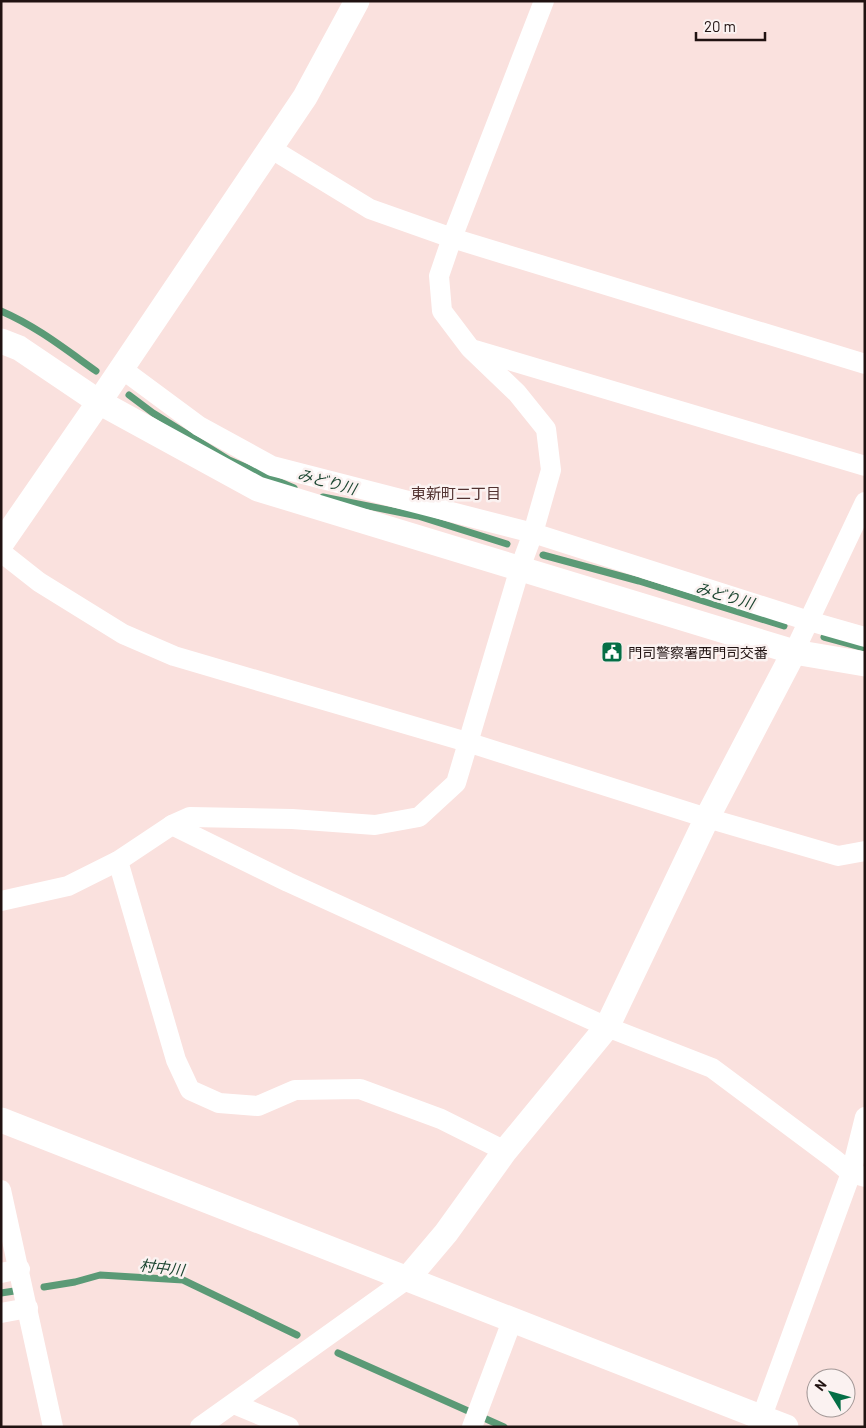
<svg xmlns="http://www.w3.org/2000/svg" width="866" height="1428" font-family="Barlow,'Noto Sans JP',sans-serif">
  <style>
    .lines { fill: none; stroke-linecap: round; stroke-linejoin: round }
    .stream { stroke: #5b9a76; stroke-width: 7 }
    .minor { stroke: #fff; stroke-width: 20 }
    .tertiary { stroke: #fff; stroke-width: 25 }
    .labels { text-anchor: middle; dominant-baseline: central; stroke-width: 5; stroke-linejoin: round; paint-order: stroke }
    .poi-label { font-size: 14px; fill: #201211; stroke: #fbf2f1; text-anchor: start }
    .water-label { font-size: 15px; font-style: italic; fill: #1c4631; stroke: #fbf2f1 }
    .neighbourhood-label { font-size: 15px; fill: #523230; stroke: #fbf2f1 }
  </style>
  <rect width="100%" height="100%" fill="#fae1de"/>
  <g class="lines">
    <g class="stream">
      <path d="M 1,311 C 36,326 65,349 96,371"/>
      <path d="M 129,395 L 153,413 L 229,460 L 294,488"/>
      <path d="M 323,497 L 418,516 L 507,544"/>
      <path d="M 543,555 L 639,581 L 784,626"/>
      <path d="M 824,637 L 865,648"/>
      <path d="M 44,1287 L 75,1282 L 100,1275 L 183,1280 L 297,1335"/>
      <path d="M 1,1293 L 21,1290"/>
      <path d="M 338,1353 L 504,1427"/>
    </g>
    <g class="minor">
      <path d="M 270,148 L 370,209 L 452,238 L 865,364"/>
      <path d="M 475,350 L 865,466"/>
      <path d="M 122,369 L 199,426 L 272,466 L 533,533 L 809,621 L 865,637"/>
      <path d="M 1,552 L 39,582 L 123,634 L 174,656 L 467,742 L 707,818 L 838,856 L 865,851"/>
      <path d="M 794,652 L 865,502"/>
      <path d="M 172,825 L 190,817 L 292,819 L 375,825 L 419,817 L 456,783 L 520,568 L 533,533 L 551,470 L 546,429 L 517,393 L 470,348 L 442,311 L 439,276 L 452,238 L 544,1"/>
      <path d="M 118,861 L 176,1060 L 190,1090 L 219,1103 L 258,1106 L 295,1090 L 360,1089 L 441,1119 L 505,1151"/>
      <path d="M 1,901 L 68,886 L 118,861 L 172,825 L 288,882 L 607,1027 L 712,1068 L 834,1159 L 851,1173 L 865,1177"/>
      <path d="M 1,1190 L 53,1427"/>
      <path d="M 1,1273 L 20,1269"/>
      <path d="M 1,1313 L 28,1308"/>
      <path d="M 234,1404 L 289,1427"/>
      <path d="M 200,1427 L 407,1279"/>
      <path d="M 472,1427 L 512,1321"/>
      <path d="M 758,1427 L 851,1173 L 865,1117"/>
    </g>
    <g class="tertiary">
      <path d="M 1,341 L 19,348 L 99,402 L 258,489 L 794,652 L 865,664"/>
      <path d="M 1,544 L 99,402 L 305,97 L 357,1"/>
      <path d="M 1,1120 L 786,1427"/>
      <path d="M 407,1279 L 446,1233 L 505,1151 L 607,1027 L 707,818 L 794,652"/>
    </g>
  </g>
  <defs>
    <g id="civic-square" transform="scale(1.125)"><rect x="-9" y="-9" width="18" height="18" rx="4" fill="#046e45" stroke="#fbf2f1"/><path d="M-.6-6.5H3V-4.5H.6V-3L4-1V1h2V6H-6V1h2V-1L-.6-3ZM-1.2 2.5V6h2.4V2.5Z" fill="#fff"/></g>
  </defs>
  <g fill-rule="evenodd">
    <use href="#civic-square" x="612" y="652"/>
  </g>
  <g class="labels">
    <g class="poi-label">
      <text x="628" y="652">門司警察署西門司交番</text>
    </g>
    <g class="water-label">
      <text transform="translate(327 481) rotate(15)">みどり川</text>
      <text transform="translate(725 595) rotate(16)">みどり川</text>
      <text transform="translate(162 1267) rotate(7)">村中川</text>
    </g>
    <g class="neighbourhood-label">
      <text x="456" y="493">東新町二丁目</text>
    </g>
  </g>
  <rect width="866" height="1428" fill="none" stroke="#201211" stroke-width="5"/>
  <g transform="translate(831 1393) rotate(307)"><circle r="24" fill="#fbf2f1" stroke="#a39897"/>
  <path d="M0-4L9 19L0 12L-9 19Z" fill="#046e45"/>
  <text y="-8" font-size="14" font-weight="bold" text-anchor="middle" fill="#201211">N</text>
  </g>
  <path d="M696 32v8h69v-8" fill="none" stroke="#201211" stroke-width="2.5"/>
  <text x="704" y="32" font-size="15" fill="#201211" stroke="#fbf2f1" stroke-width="4" paint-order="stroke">20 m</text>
</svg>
